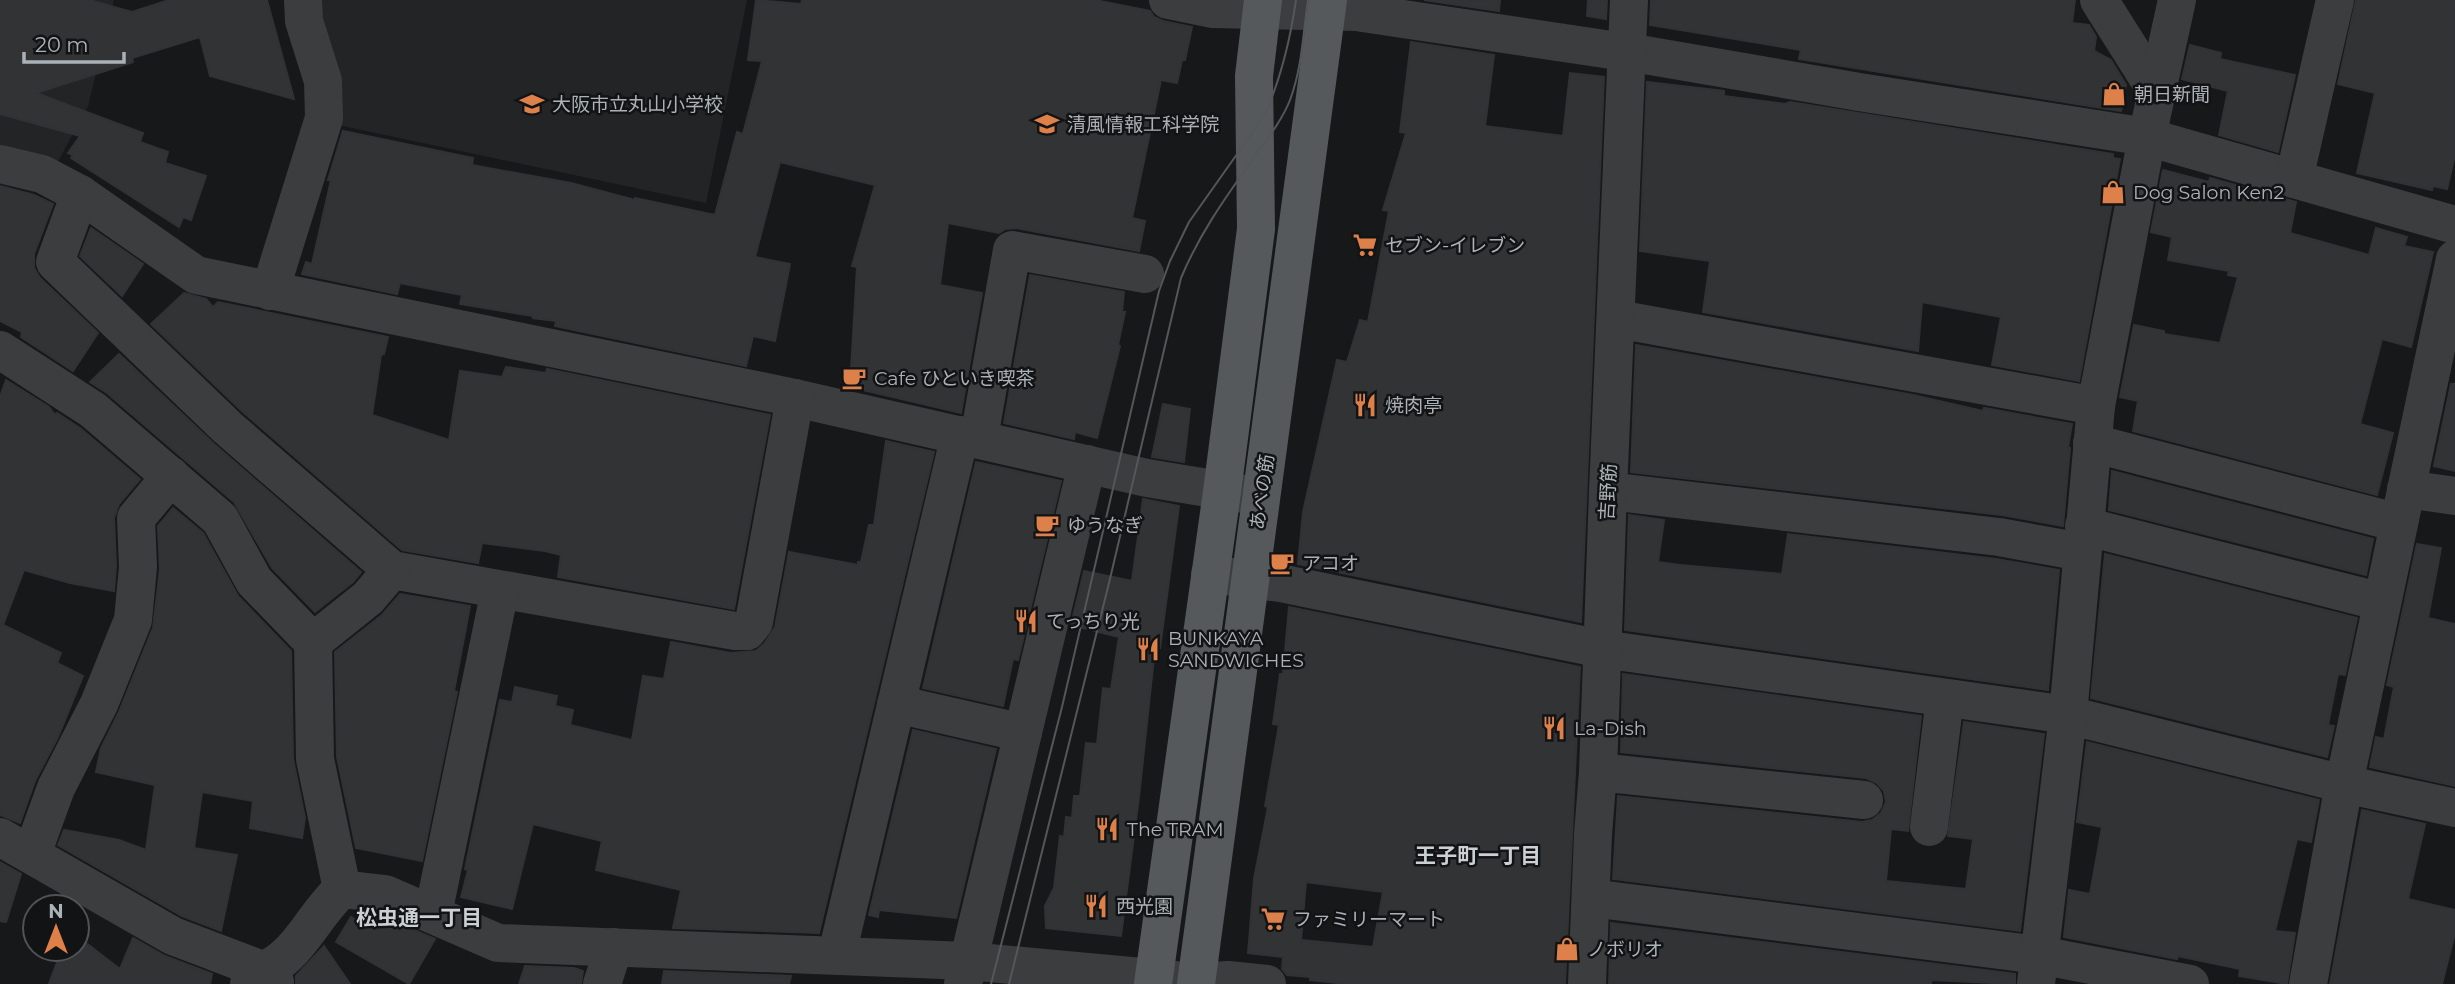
<svg xmlns="http://www.w3.org/2000/svg" width="2455" height="984" font-family="Montserrat,'Noto Sans JP',sans-serif">
  <style>
    .built { fill: #232426 }
    .building { fill: #323335; stroke: #313235; stroke-width: 2; fill-rule: evenodd }
    .lines { fill: none; stroke-linecap: round; stroke-linejoin: round }
    .minor { stroke: #3b3d3f; stroke-width: 38 }
    .major { stroke: #55595c; stroke-width: 38 }
    .tram { stroke: #54575a; stroke-width: 2 }
    .labels { text-anchor: middle; dominant-baseline: central; stroke-width: 5; stroke-linejoin: round; paint-order: stroke }
    .poi-label { font-size: 19px; fill: #abb2b7; stroke: #121314; text-anchor: start }
    .street-label { font-size: 19px; fill: #abb2b7; stroke: #121314 }
    .neighbourhood-label { font-size: 21px; font-weight: bold; fill: #cbd0d4; stroke: #121314 }
  </style>
  <rect width="100%" height="100%" fill="#171819"/>
  <g class="built">
    <path d="M 0,0 L 114,0 L 88,106 L 55,167 L 0,153 Z"/>
    <path d="M 317,0 L 747,0 L 706,203 L 338,125 Z"/>
  </g>
  <g class="building">
    <path d="M 0,0 L 89,0 L 132,12 L 169,0 L 267,0 L 294,99 L 210,76 L 200,37 L 132,58 L 133,62 L 36,93 L 143,133 L 140,142 L 168,152 L 165,163 L 206,176 L 191,220 L 183,217 L 179,227 L 71,158 L 73,155 L 68,153 L 80,136 L 0,114 Z"/>
    <path d="M 756,0 L 801,4 L 802,0 L 1095,0 L 1150,11 L 1154,17 L 1163,21 L 1192,27 L 1185,60 L 1182,60 L 1177,83 L 1161,80 L 1132,218 L 1145,221 L 1139,251 L 1016,228 L 1005,229 L 999,233 L 948,223 L 940,285 L 982,293 L 961,413 L 850,387 L 857,267 L 852,266 L 875,185 L 780,162 L 755,257 L 790,264 L 775,341 L 753,336 L 746,366 L 555,326 L 556,321 L 533,318 L 533,316 L 460,304 L 462,295 L 400,283 L 397,294 L 302,274 L 306,262 L 312,264 L 331,180 L 328,180 L 343,131 L 473,158 L 472,165 L 571,183 L 635,200 L 635,198 L 715,215 L 737,132 L 743,134 L 762,61 L 748,60 Z"/>
    <path d="M 1424,0 L 1500,0 L 1499,11 Z"/>
    <path d="M 1588,0 L 1607,0 L 1606,19 L 1587,16 Z"/>
    <path d="M 1651,0 L 2075,0 L 2072,23 L 2089,25 L 2096,37 L 2094,51 L 2111,60 L 2126,85 L 2121,111 L 1799,59 L 1801,50 L 1650,25 Z"/>
    <path d="M 2356,0 L 2455,0 L 2455,155 L 2447,189 L 2433,186 L 2432,190 L 2357,173 L 2375,93 L 2338,84 Z"/>
    <path d="M 1411,42 L 1494,55 L 1485,126 L 1563,136 L 1570,73 L 1604,77 L 1581,622 L 1298,564 L 1303,512 L 1337,360 L 1347,362 L 1360,320 L 1368,322 L 1389,211 L 1383,210 L 1406,133 L 1400,132 Z"/>
    <path d="M 2190,45 L 2221,53 L 2220,59 L 2295,75 L 2278,152 L 2219,135 L 2228,91 L 2182,79 Z"/>
    <path d="M 1647,82 L 1724,91 L 1724,96 L 1785,104 L 1790,102 L 2113,154 L 2113,158 L 2120,159 L 2079,381 L 1992,365 L 2001,317 L 1922,302 L 1918,351 L 1703,312 L 1710,261 L 1640,251 Z"/>
    <path d="M 2163,170 L 2209,182 L 2210,178 L 2296,202 L 2290,233 L 2369,255 L 2376,228 L 2407,237 L 2404,246 L 2433,252 L 2411,347 L 2382,339 L 2360,424 L 2393,433 L 2377,495 L 2133,431 L 2138,401 L 2120,397 L 2134,325 L 2164,331 L 2164,334 L 2220,343 L 2238,277 L 2228,275 L 2229,271 L 2168,260 L 2172,237 L 2151,232 Z"/>
    <path d="M 0,186 L 34,195 L 53,204 L 34,254 L 34,268 L 40,278 L 98,333 L 73,371 L 21,337 L 22,332 L 0,321 Z"/>
    <path d="M 91,228 L 143,264 L 122,296 L 80,256 Z"/>
    <path d="M 1030,275 L 1124,292 L 1122,312 L 1125,312 L 1118,345 L 1120,346 L 1097,438 L 1075,432 L 1074,439 L 1004,423 Z"/>
    <path d="M 184,293 L 206,299 L 213,307 L 218,302 L 388,337 L 384,354 L 381,355 L 372,415 L 449,440 L 460,371 L 502,377 L 506,367 L 546,373 L 547,369 L 770,415 L 734,609 L 558,577 L 561,555 L 545,551 L 482,543 L 478,563 L 402,550 L 243,412 L 151,324 Z"/>
    <path d="M 1636,345 L 1913,395 L 1983,411 L 1984,408 L 2072,424 L 2068,447 L 2070,448 L 2063,526 L 2002,515 L 1631,472 Z"/>
    <path d="M 119,354 L 214,444 L 361,572 L 353,582 L 315,612 L 272,568 L 234,502 L 107,393 L 90,382 Z"/>
    <path d="M 6,380 L 49,407 L 55,415 L 57,413 L 80,428 L 140,479 L 119,504 L 114,518 L 116,566 L 114,591 L 70,583 L 24,570 L 3,625 L 61,653 L 57,663 L 83,676 L 58,737 L 35,781 L 20,823 L 0,815 L 0,397 Z"/>
    <path d="M 2451,384 L 2455,384 L 2455,471 L 2434,466 Z"/>
    <path d="M 1163,404 L 1190,409 L 1184,462 L 1152,457 Z"/>
    <path d="M 886,441 L 934,452 L 819,933 L 673,928 L 681,890 L 596,870 L 602,841 L 533,824 L 512,909 L 461,897 L 468,870 L 465,869 L 500,700 L 512,702 L 515,687 L 557,696 L 555,706 L 573,710 L 570,725 L 632,740 L 643,676 L 664,679 L 671,642 L 731,653 L 756,651 L 764,644 L 775,627 L 789,552 L 858,565 L 858,562 L 861,562 L 869,525 L 874,525 Z"/>
    <path d="M 976,462 L 1061,481 L 1018,660 L 1013,659 L 1003,706 L 923,688 Z"/>
    <path d="M 2112,471 L 2373,539 L 2366,575 L 2109,510 Z"/>
    <path d="M 1143,499 L 1179,506 L 1160,648 L 1155,648 L 1139,797 L 1121,936 L 1046,928 L 1045,906 L 1054,888 L 1060,836 L 1064,837 L 1066,817 L 1072,818 L 1074,796 L 1080,796 L 1086,743 L 1097,744 L 1103,688 L 1111,689 L 1119,637 L 1071,625 L 1084,571 L 1132,581 Z"/>
    <path d="M 173,508 L 203,533 L 238,596 L 291,651 L 293,759 L 305,818 L 302,838 L 250,828 L 253,801 L 202,792 L 194,848 L 237,855 L 221,931 L 182,916 L 58,845 L 64,830 L 119,840 L 146,850 L 155,785 L 96,772 L 101,748 L 119,712 L 153,628 L 160,569 L 158,526 Z"/>
    <path d="M 1629,515 L 1664,520 L 1658,562 L 1680,565 L 1782,574 L 1788,534 L 1996,559 L 2059,570 L 2048,690 L 1625,630 Z"/>
    <path d="M 2417,544 L 2441,548 L 2428,618 L 2455,624 L 2455,786 L 2370,767 L 2376,737 L 2384,739 L 2394,687 L 2387,685 Z"/>
    <path d="M 2105,554 L 2357,618 L 2345,675 L 2338,674 L 2328,725 L 2334,726 L 2327,757 L 2091,698 Z"/>
    <path d="M 400,594 L 470,606 L 454,691 L 457,692 L 422,861 L 356,848 L 337,757 L 335,652 L 382,615 Z"/>
    <path d="M 1289,607 L 1580,667 L 1565,984 L 1347,984 L 1310,980 L 1310,977 L 1287,975 L 1282,969 L 1283,957 L 1248,953 L 1254,879 L 1268,807 L 1265,806 L 1279,725 L 1273,724 L 1280,674 L 1283,674 ZM 1306,882 L 1383,892 L 1373,947 L 1301,940 Z"/>
    <path d="M 1623,674 L 1921,716 L 1908,831 L 1891,829 L 1886,881 L 1966,889 L 1973,839 L 1948,836 L 1964,722 L 2044,734 L 2020,931 L 1613,879 L 1618,796 L 1862,822 L 1872,820 L 1881,813 L 1886,802 L 1884,791 L 1877,783 L 1866,778 L 1621,752 Z"/>
    <path d="M 913,730 L 996,749 L 956,918 L 879,910 L 878,917 L 869,915 Z"/>
    <path d="M 2087,742 L 2319,800 L 2311,842 L 2297,839 L 2275,931 L 2295,933 L 2287,984 L 2239,976 L 2240,969 L 2178,956 L 2177,959 L 2064,937 L 2069,890 L 2090,894 L 2102,827 L 2077,822 Z"/>
    <path d="M 2362,810 L 2425,824 L 2408,899 L 2455,910 L 2455,933 L 2442,984 L 2330,984 Z"/>
    <path d="M 0,862 L 21,874 L 6,922 L 0,921 Z"/>
    <path d="M 366,914 L 379,915 L 435,939 L 409,984 L 336,942 L 351,917 L 360,923 Z"/>
    <path d="M 1611,923 L 2015,974 L 2015,984 L 1931,980 L 1931,984 L 1609,984 Z"/>
    <path d="M 77,936 L 120,969 L 133,938 L 165,956 L 212,974 L 210,984 L 49,984 L 62,949 L 77,949 Z"/>
    <path d="M 324,946 L 350,984 L 296,984 L 296,976 Z"/>
    <path d="M 525,966 L 574,968 L 583,971 L 581,984 L 519,984 Z"/>
    <path d="M 664,971 L 791,976 L 789,984 L 662,984 Z"/>
  </g>
  <g class="lines">
    <g class="minor">
      <path d="M 1168,0 L 1212,9 L 1356,12 L 1645,55 L 1859,92 L 2147,137 L 2455,225"/>
      <path d="M 2099,0 L 2157,92"/>
      <path d="M 0,164 L 42,174 L 80,194 L 196,275 L 795,398 L 1147,478 L 1256,496"/>
      <path d="M 2294,179 L 2335,0"/>
      <path d="M 80,194 L 55,262 L 228,428 L 392,570 L 735,631 L 747,631 L 754,622 L 795,398"/>
      <path d="M 270,291 L 324,118 L 323,81 L 304,21 L 303,0"/>
      <path d="M 1617,319 L 2096,406"/>
      <path d="M 0,350 L 93,410 L 220,519 L 254,581 L 313,642 L 315,759 L 342,889"/>
      <path d="M 979,438 L 1012,250 L 1145,274"/>
      <path d="M 2092,443 L 2399,523"/>
      <path d="M 2406,489 L 2455,496"/>
      <path d="M 1608,491 L 1999,537 L 2082,552"/>
      <path d="M 2084,526 L 2382,602"/>
      <path d="M 1210,574 L 1280,583 L 1602,649 L 2068,715 L 2344,784 L 2455,808"/>
      <path d="M 313,642 L 368,598 L 392,570"/>
      <path d="M 896,704 L 1023,733"/>
      <path d="M 1598,772 L 1864,800"/>
      <path d="M 1929,827 L 1945,698"/>
      <path d="M 0,837 L 173,936 L 265,971 L 275,982"/>
      <path d="M 32,854 L 56,788 L 99,704 L 133,620 L 138,567 L 136,518 L 171,476"/>
      <path d="M 1591,898 L 2039,955 L 2190,984"/>
      <path d="M 433,914 L 500,590"/>
      <path d="M 837,954 L 960,435"/>
      <path d="M 249,984 L 252,975 C 299,961 309,919 342,889 L 385,894 L 498,943 L 968,961 L 1196,982 L 1228,980 L 1267,984"/>
      <path d="M 602,984 L 614,947"/>
      <path d="M 963,984 L 1087,464"/>
      <path d="M 1587,984 L 1593,834 L 1598,772 L 1608,491 L 1629,0"/>
      <path d="M 2036,984 L 2068,715 L 2096,406 L 2147,137 L 2177,0"/>
      <path d="M 2308,984 L 2344,784 L 2455,259"/>
    </g>
    <g class="major">
      <path d="M 1153,984 L 1222,492 L 1256,229 L 1254,76 L 1263,0"/>
      <path d="M 1196,984 L 1328,0"/>
    </g>
    <g class="tram">
      <path d="M 991,984 L 1062,707 L 1159,291 L 1170,261 L 1189,222 L 1264,116 C 1281,79 1290,41 1296,0"/>
      <path d="M 1009,984 L 1109,583 L 1181,278 C 1199,235 1223,201 1250,163 C 1263,144 1281,123 1290,100 C 1302,68 1303,34 1308,0"/>
    </g>
  </g>
  <defs>
    <g id="shop-bare" transform="scale(1.89)"><path d="M-5-2.5h2.3a2.7 3.5 0 0 1 5.4 0H5L5.5 6h-11ZM-1.5-2.5h3a1.5 2.3 0 0 0-3 0Z" fill="#de804a" stroke="#121314" stroke-width="2.5" paint-order="stroke"/></g>
    <g id="school-bare" transform="scale(1.89)"><path d="M0-5L7-2L0 1L-7-2ZM-4 1L0 2.5L4 1V4Q0 6-4 4Z" fill="#de804a" stroke="#121314" stroke-width="2.5" paint-order="stroke"/></g>
    <g id="supermarket-bare" transform="scale(1.89)"><path d="M-6-5.5h2.5l.6 2H6L4.5 2H-2.5L-4.4-4H-6ZM-1.5 3.2a1.3 1.3 0 1 0 .1 0ZM3 3.2a1.3 1.3 0 1 0 .1 0Z" fill="#de804a" stroke="#121314" stroke-width="2.5" paint-order="stroke"/></g>
    <g id="cafe-bare" transform="scale(1.89)"><path d="M-5.5-4.5H6V0H3Q3 3.5 0 3.5H-2.5Q-5.5 3.5-5.5 0ZM3-3.2v2h1.7v-2ZM-6 4.5H4V6H-6Z" fill="#de804a" stroke="#121314" stroke-width="2.5" paint-order="stroke"/></g>
    <g id="restaurant-bare" transform="scale(1.89)"><path d="M-5-6h1v4h1v-4h1v4h1v-4h1v5L-1.5 .5V6h-2V.5L-5-1ZM5-6V6H3V1.5H1.5Q1.5-4 5-6Z" fill="#de804a" stroke="#121314" stroke-width="2.5" paint-order="stroke"/></g>
  </defs>
  <g fill-rule="evenodd">
    <use href="#shop-bare" x="2114" y="94"/>
    <use href="#school-bare" x="532" y="104"/>
    <use href="#school-bare" x="1047" y="124"/>
    <use href="#shop-bare" x="2113" y="192"/>
    <use href="#supermarket-bare" x="1365" y="245"/>
    <use href="#cafe-bare" x="854" y="378"/>
    <use href="#restaurant-bare" x="1365" y="405"/>
    <use href="#cafe-bare" x="1047" y="525"/>
    <use href="#cafe-bare" x="1282" y="563"/>
    <use href="#restaurant-bare" x="1026" y="621"/>
    <use href="#restaurant-bare" x="1148" y="649"/>
    <use href="#restaurant-bare" x="1554" y="728"/>
    <use href="#restaurant-bare" x="1107" y="829"/>
    <use href="#restaurant-bare" x="1096" y="906"/>
    <use href="#supermarket-bare" x="1273" y="919"/>
    <use href="#shop-bare" x="1567" y="949"/>
  </g>
  <g class="labels">
    <g class="poi-label">
      <text x="2134" y="94">朝日新聞</text>
      <text x="552" y="104">大阪市立丸山小学校</text>
      <text x="1067" y="124">清風情報工科学院</text>
      <text x="2133" y="192">Dog Salon Ken2</text>
      <text x="1385" y="245">セブン-イレブン</text>
      <text x="874" y="378">Cafe ひといき喫茶</text>
      <text x="1385" y="405">焼肉亭</text>
      <text x="1067" y="525">ゆうなぎ</text>
      <text x="1302" y="563">アコオ</text>
      <text x="1046" y="621">てっちり光</text>
      <text x="1168" y="638">BUNKAYA<tspan x="1168" dy="22">SANDWICHES</tspan></text>
      <text x="1574" y="728">La-Dish</text>
      <text x="1127" y="829">The TRAM</text>
      <text x="1116" y="906">西光園</text>
      <text x="1293" y="919">ファミリーマート</text>
      <text x="1587" y="949">ノボリオ</text>
    </g>
    <g class="street-label">
      <text transform="translate(1262 492) rotate(-82)">あべの筋</text>
      <text transform="translate(1608 492) rotate(-87)">吉野筋</text>
    </g>
    <g class="neighbourhood-label">
      <text x="1478" y="855">王子町一丁目</text>
      <text x="419" y="917">松虫通一丁目</text>
    </g>
  </g>
  <g transform="translate(56 928)"><circle r="33" fill="#121314" stroke="#4f5355" stroke-width="2"/>
  <path d="M0-5L12 26L0 18L-12 26Z" fill="#de804a"/>
  <text y="-10" font-size="19" font-weight="bold" text-anchor="middle" fill="#abb2b7">N</text>
  </g>
  <path d="M24 52v10h100v-10" fill="none" stroke="#abb2b7" stroke-width="3.5"/>
  <text x="35" y="52" font-size="21" fill="#abb2b7" stroke="#121314" stroke-width="5" paint-order="stroke">20 m</text>
</svg>
